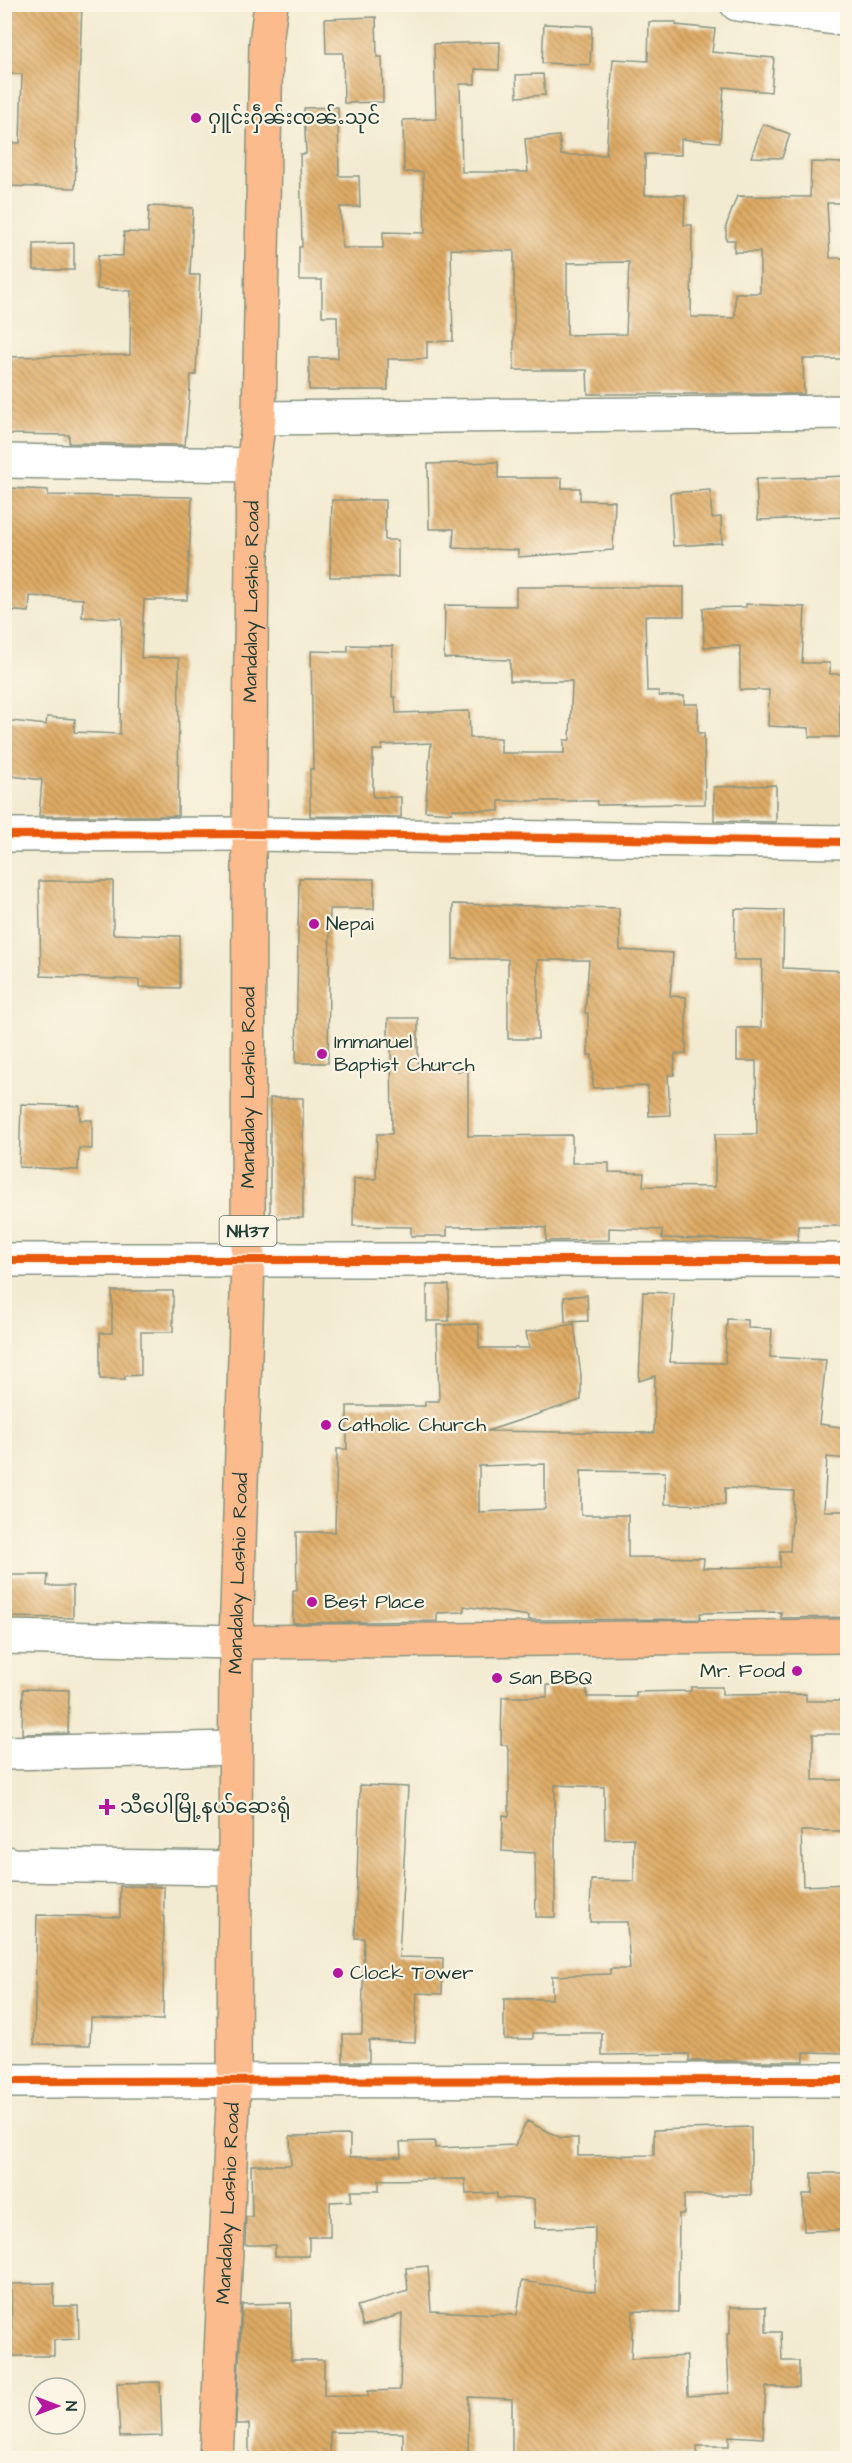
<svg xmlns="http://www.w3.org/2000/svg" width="852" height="2463" font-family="'Architects Daughter','Noto Sans Myanmar',sans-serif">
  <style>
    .building { fill: url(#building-back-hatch); fill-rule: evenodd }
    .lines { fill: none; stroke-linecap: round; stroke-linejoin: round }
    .minor-casing { stroke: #899482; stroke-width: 36 }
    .major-casing { stroke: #899482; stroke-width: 36 }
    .highway-casing { stroke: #899482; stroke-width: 36 }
    .minor { stroke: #fff; stroke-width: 33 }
    .major { stroke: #fbbb8d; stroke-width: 33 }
    .highway { stroke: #fbbb8d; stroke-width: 33 }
    .cycleway-casing { stroke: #fcf5e5; stroke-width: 11 }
    .cycleway { stroke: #e8590c; stroke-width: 8 }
    .poi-dot { fill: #b5179e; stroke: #fcf5e5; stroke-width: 2 }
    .labels { text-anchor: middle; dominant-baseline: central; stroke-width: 4.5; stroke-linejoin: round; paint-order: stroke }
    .shield { fill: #fcf5e5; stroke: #617469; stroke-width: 1.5 }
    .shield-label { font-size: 18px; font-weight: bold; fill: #1f3d34 }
    .poi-label { font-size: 20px; fill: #1f3d34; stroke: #fcf5e5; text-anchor: start }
    .street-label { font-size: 20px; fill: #1f3d34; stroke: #fcf5e5 }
  </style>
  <defs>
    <pattern id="building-back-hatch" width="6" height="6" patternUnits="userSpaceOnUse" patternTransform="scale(1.5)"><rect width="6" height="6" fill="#deab65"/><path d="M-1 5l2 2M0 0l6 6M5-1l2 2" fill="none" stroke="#b38c54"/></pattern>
  </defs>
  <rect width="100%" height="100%" fill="#fcf5e5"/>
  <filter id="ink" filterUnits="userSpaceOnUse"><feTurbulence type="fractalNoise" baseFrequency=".0167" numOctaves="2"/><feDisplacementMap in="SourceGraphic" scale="12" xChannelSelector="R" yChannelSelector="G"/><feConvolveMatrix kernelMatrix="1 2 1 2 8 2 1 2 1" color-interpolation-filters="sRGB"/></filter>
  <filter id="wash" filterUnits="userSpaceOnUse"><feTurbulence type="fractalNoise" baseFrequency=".008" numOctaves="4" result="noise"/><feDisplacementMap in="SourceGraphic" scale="24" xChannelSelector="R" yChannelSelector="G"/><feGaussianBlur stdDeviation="1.35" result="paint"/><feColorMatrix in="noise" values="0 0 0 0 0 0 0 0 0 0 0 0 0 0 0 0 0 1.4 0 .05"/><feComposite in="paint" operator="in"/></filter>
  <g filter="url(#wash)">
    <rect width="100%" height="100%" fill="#f3ebd1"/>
    <g id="blocks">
      <g class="building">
        <path d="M 4,4 L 82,4 L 75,188 L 4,186 L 4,143 L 20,143 L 22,74 L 4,74 Z"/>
        <path d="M 376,17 L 377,57 L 382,57 L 383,102 L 344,103 L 343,53 L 326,53 L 325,19 Z"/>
        <path d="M 649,22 L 676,22 L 676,25 L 715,29 L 712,52 L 774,58 L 771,92 L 724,87 L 720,142 L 681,139 L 681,155 L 645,154 L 645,195 L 685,195 L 684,225 L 692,225 L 691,317 L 735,318 L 735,293 L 760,293 L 760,252 L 734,252 L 735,240 L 726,240 L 726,226 L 737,196 L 810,197 L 811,162 L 848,163 L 848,203 L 827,203 L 830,258 L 848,258 L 848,359 L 803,359 L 804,394 L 588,394 L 587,370 L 514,370 L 514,251 L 451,249 L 453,341 L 427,342 L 427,359 L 388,359 L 388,390 L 309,390 L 309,358 L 338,358 L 337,316 L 322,316 L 322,280 L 299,280 L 299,247 L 302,247 L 300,154 L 306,154 L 304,108 L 338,107 L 339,176 L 359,176 L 360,207 L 340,207 L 342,248 L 383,248 L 383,232 L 425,233 L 423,172 L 404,172 L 403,120 L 436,119 L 434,44 L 500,42 L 499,70 L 475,69 L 475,84 L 460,84 L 462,172 L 528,172 L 525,139 L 559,136 L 561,155 L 606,155 L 613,59 L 648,61 ZM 629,262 L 626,334 L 567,335 L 567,263 Z"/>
        <path d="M 544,24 L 592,26 L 590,65 L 542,63 Z"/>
        <path d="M 543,74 L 545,95 L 517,97 L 516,75 Z"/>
        <path d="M 763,124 L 790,134 L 782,158 L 751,157 Z"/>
        <path d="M 149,206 L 193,208 L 190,275 L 200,275 L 196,375 L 191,375 L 185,445 L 69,443 L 69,435 L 4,434 L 4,357 L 130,355 L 131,291 L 97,289 L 98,255 L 123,256 L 124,232 L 148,233 Z"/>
        <path d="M 74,243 L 74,270 L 34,270 L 34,244 Z"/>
        <path d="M 498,462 L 498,478 L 562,478 L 562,488 L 580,488 L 580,500 L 615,501 L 613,550 L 518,557 L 518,550 L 453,548 L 454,529 L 429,529 L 428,464 Z"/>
        <path d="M 848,476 L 848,517 L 758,520 L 756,479 Z"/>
        <path d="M 8,488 L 48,490 L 48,495 L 192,497 L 187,600 L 144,600 L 141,658 L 179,658 L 178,816 L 39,816 L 42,780 L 4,775 L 4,720 L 46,725 L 47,717 L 75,719 L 74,732 L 120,734 L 122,618 L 82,617 L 83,599 L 30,596 L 29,612 L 4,610 Z"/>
        <path d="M 710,490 L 712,518 L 721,517 L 722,543 L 673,546 L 670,493 Z"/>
        <path d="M 332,500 L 385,500 L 385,540 L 398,540 L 398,577 L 330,577 Z"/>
        <path d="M 516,587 L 684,587 L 684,616 L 645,616 L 647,691 L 659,691 L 659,696 L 684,696 L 684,704 L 698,704 L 698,733 L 704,733 L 705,804 L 597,805 L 597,801 L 499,801 L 499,811 L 452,809 L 452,813 L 425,811 L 431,743 L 382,745 L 382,750 L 373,750 L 373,797 L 401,797 L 401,817 L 310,816 L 310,769 L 313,769 L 311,651 L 348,652 L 348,645 L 393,646 L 392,697 L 395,697 L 396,713 L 469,711 L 470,738 L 501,738 L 501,753 L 564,753 L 564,740 L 570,740 L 572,681 L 510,681 L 510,660 L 444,658 L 445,605 L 516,606 Z"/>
        <path d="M 746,604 L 805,607 L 802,663 L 830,663 L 830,674 L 848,674 L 848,698 L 839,698 L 840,737 L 809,737 L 809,728 L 768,726 L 769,690 L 740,690 L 740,646 L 704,647 L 703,608 L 746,607 Z"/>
        <path d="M 776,785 L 776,822 L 714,821 L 714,787 Z"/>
        <path d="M 299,878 L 374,879 L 374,909 L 330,909 L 328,1063 L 296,1063 Z"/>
        <path d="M 39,881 L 113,881 L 113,934 L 180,936 L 180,988 L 139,987 L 139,980 L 41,976 Z"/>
        <path d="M 453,904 L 619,908 L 620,950 L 673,953 L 670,996 L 686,997 L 686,1054 L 675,1054 L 674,1075 L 668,1075 L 670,1115 L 649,1116 L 648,1086 L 593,1088 L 592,1055 L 588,1055 L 588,1013 L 585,1013 L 589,960 L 538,960 L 538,1039 L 508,1039 L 508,959 L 453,959 Z"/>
        <path d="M 735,909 L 784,910 L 783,968 L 848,971 L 848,1226 L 798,1226 L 798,1241 L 662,1238 L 662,1230 L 609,1228 L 609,1240 L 546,1241 L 546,1228 L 530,1226 L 447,1227 L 447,1236 L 411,1236 L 411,1227 L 353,1226 L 354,1179 L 376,1179 L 377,1134 L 392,1134 L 391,1040 L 388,1040 L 388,1018 L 418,1018 L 418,1063 L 458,1063 L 458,1071 L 468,1071 L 468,1136 L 572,1135 L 572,1163 L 609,1163 L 609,1172 L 644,1173 L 643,1186 L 715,1187 L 715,1134 L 757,1134 L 756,1061 L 737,1061 L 737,1028 L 761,1028 L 762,960 L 734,960 Z"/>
        <rect x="270" y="1098" width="33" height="120"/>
        <path d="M 21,1104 L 80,1106 L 80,1120 L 92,1120 L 92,1149 L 79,1148 L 78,1170 L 19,1167 Z"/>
        <rect x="427" y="1285" width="22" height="36"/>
        <path d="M 112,1291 L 173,1291 L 173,1332 L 141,1332 L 141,1375 L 125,1376 L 125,1379 L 100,1379 L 100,1333 L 112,1333 Z"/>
        <path d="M 643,1292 L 674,1293 L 670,1362 L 725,1363 L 727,1319 L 748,1320 L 748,1328 L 772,1329 L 770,1357 L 826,1360 L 819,1424 L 848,1428 L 848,1459 L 827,1457 L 824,1511 L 848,1511 L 848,1617 L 781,1618 L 781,1612 L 700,1613 L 700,1619 L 529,1620 L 529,1616 L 464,1606 L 464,1612 L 437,1613 L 437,1621 L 293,1623 L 293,1591 L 297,1591 L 296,1532 L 335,1532 L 337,1449 L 347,1449 L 347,1406 L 425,1406 L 425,1401 L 439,1401 L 437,1325 L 479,1324 L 479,1348 L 529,1348 L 526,1332 L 574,1324 L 581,1375 L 581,1400 L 487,1431 L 654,1433 L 655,1376 L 639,1381 ZM 545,1464 L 545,1509 L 479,1512 L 479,1466 ZM 581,1471 L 665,1472 L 665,1504 L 725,1505 L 725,1488 L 794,1491 L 790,1551 L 780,1551 L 780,1567 L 703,1568 L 704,1558 L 628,1557 L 628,1515 L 581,1515 Z"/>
        <path d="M 587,1295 L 588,1321 L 565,1322 L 564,1297 Z"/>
        <path d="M 4,1575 L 48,1575 L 47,1586 L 73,1586 L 73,1618 L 4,1617 Z"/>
        <path d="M 547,1685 L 587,1686 L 587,1697 L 636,1697 L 636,1692 L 691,1691 L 691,1687 L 722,1687 L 722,1695 L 806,1694 L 806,1701 L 848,1701 L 848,1734 L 813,1734 L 813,1780 L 848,1780 L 848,1831 L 801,1831 L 803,1886 L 848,1884 L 848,2053 L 804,2052 L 804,2061 L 689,2061 L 689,2054 L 602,2055 L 602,2033 L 533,2033 L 533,2039 L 504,2039 L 504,1999 L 552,1999 L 552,1976 L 610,1974 L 610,1969 L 630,1969 L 627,1922 L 590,1922 L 591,1880 L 634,1881 L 634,1838 L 605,1839 L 604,1787 L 555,1785 L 555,1917 L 536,1917 L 535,1853 L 502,1851 L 503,1815 L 509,1816 L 509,1755 L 507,1745 L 501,1745 L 502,1697 L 547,1697 Z"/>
        <path d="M 23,1689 L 69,1690 L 68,1733 L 22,1734 Z"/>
        <path d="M 360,1785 L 408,1787 L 399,1957 L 443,1958 L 442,1994 L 417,1993 L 415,2042 L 369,2040 L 369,2062 L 343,2062 L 343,2034 L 362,2034 L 364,1938 L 355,1938 Z"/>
        <path d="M 120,1886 L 164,1887 L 163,2020 L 91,2018 L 90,2045 L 34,2044 L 37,1915 L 120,1917 Z"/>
        <path d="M 527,2121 L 561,2138 L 578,2138 L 578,2156 L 654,2155 L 654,2130 L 751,2127 L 751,2195 L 684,2195 L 684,2214 L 679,2214 L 678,2312 L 633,2311 L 631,2359 L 687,2356 L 688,2396 L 729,2393 L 727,2333 L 730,2333 L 730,2307 L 766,2307 L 766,2332 L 781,2332 L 782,2361 L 799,2361 L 799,2387 L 766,2387 L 763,2438 L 729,2436 L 729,2446 L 697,2446 L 697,2455 L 656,2454 L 656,2458 L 512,2457 L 512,2399 L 469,2397 L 468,2458 L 403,2458 L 403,2433 L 330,2432 L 330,2458 L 249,2458 L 249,2424 L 236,2424 L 242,2304 L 291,2303 L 291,2360 L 324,2360 L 324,2395 L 368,2396 L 368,2391 L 400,2390 L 402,2314 L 363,2326 L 357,2306 L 408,2291 L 406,2268 L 428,2266 L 431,2311 L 517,2315 L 522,2281 L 595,2292 L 595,2227 L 535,2228 L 534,2199 L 497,2198 L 497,2193 L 466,2194 L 465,2179 L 379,2180 L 379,2191 L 351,2191 L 351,2201 L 330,2202 L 330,2237 L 309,2237 L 309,2256 L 275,2256 L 275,2245 L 245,2245 L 246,2217 L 252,2217 L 251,2165 L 291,2165 L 290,2136 L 350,2135 L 350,2157 L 401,2157 L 400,2142 L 435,2141 L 435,2148 L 515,2145 Z"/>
        <path d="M 812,2173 L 848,2173 L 848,2230 L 804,2231 L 803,2194 L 812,2194 Z"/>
        <path d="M 54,2283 L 54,2306 L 78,2306 L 79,2339 L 54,2340 L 54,2356 L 12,2356 L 11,2284 Z"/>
        <path d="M 160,2382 L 162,2436 L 120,2437 L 117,2383 Z"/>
      </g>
    </g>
  </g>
  <g filter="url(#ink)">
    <use href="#blocks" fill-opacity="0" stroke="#899482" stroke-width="1.5"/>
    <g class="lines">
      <g class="minor-casing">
        <g id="minor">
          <path d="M 737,4 L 848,20"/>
          <path d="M 259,418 L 848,412"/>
          <path d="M 4,461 L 253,465"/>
          <path d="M 4,835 L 249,834 L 848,842"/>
          <path d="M 4,1260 L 848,1260"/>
          <path d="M 4,1637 L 236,1642"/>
          <path d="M 4,1753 L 235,1748"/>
          <path d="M 4,1862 L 13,1865 L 235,1868"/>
          <path d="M 4,2081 L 848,2080"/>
        </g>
      </g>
      <g class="major-casing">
        <path id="major" d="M 236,1642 L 848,1636"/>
      </g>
      <g class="highway-casing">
        <g id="highway">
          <path id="s1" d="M 216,2458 L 234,2082 L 236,1642 L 248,1260 L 249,834 L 253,465 L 259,418 L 266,43 L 271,4"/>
        </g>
      </g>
      <use href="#minor" class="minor"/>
      <use href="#major" class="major"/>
      <use href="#highway" class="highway"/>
      <g class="cycleway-casing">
        <g id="cycleway">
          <path d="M 4,835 L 249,834 L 848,842"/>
          <path d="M 4,1260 L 848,1260"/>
          <path d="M 4,2081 L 848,2080"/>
        </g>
      </g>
      <use href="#cycleway" class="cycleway"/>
    </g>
  </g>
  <g class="poi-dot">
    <circle cx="196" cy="118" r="6"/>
    <circle cx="314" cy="924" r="6"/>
    <circle cx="322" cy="1054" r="6"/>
    <circle cx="326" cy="1425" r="6"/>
    <circle cx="312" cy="1602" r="6"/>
    <circle cx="797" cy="1671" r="6"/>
    <circle cx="497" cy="1678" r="6"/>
    <path d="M104 1798h6v6h6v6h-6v6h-6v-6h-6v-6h6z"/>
    <circle cx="338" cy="1973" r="6"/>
  </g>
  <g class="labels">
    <rect class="shield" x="219.5" y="1216" width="57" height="30" rx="4.5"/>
    <g class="shield-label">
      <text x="248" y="1231">NH37</text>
    </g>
    <g class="poi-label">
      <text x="208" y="118">ႁူင်းႁဵၼ်းၸၼ်ႉသုင်</text>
      <text x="326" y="924">Nepai</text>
      <text x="334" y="1042">Immanuel<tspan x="334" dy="23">Baptist Church</tspan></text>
      <text x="338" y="1425">Catholic Church</text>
      <text x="324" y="1602">Best Place</text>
      <text x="785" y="1671" text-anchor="end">Mr. Food</text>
      <text x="509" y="1678">San BBQ</text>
      <text x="120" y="1807">သီပေါမြို့နယ်ဆေးရုံ</text>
      <text x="350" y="1973">Clock Tower</text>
    </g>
    <g class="street-label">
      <text stroke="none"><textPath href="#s1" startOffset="1857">Mandalay Lashio Road</textPath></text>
      <text stroke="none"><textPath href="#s1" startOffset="1371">Mandalay Lashio Road</textPath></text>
      <text stroke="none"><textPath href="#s1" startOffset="885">Mandalay Lashio Road</textPath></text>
      <text stroke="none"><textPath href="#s1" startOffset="255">Mandalay Lashio Road</textPath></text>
    </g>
  </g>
  <rect width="852" height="2463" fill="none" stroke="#fcf5e5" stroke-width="24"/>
  <g transform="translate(57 2406) rotate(90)"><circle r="28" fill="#fcf5e5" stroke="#a4ab9e" stroke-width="1.5"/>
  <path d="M0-4.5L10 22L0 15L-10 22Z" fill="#b5179e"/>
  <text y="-9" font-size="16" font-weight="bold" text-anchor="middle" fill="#1f3d34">N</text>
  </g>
</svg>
